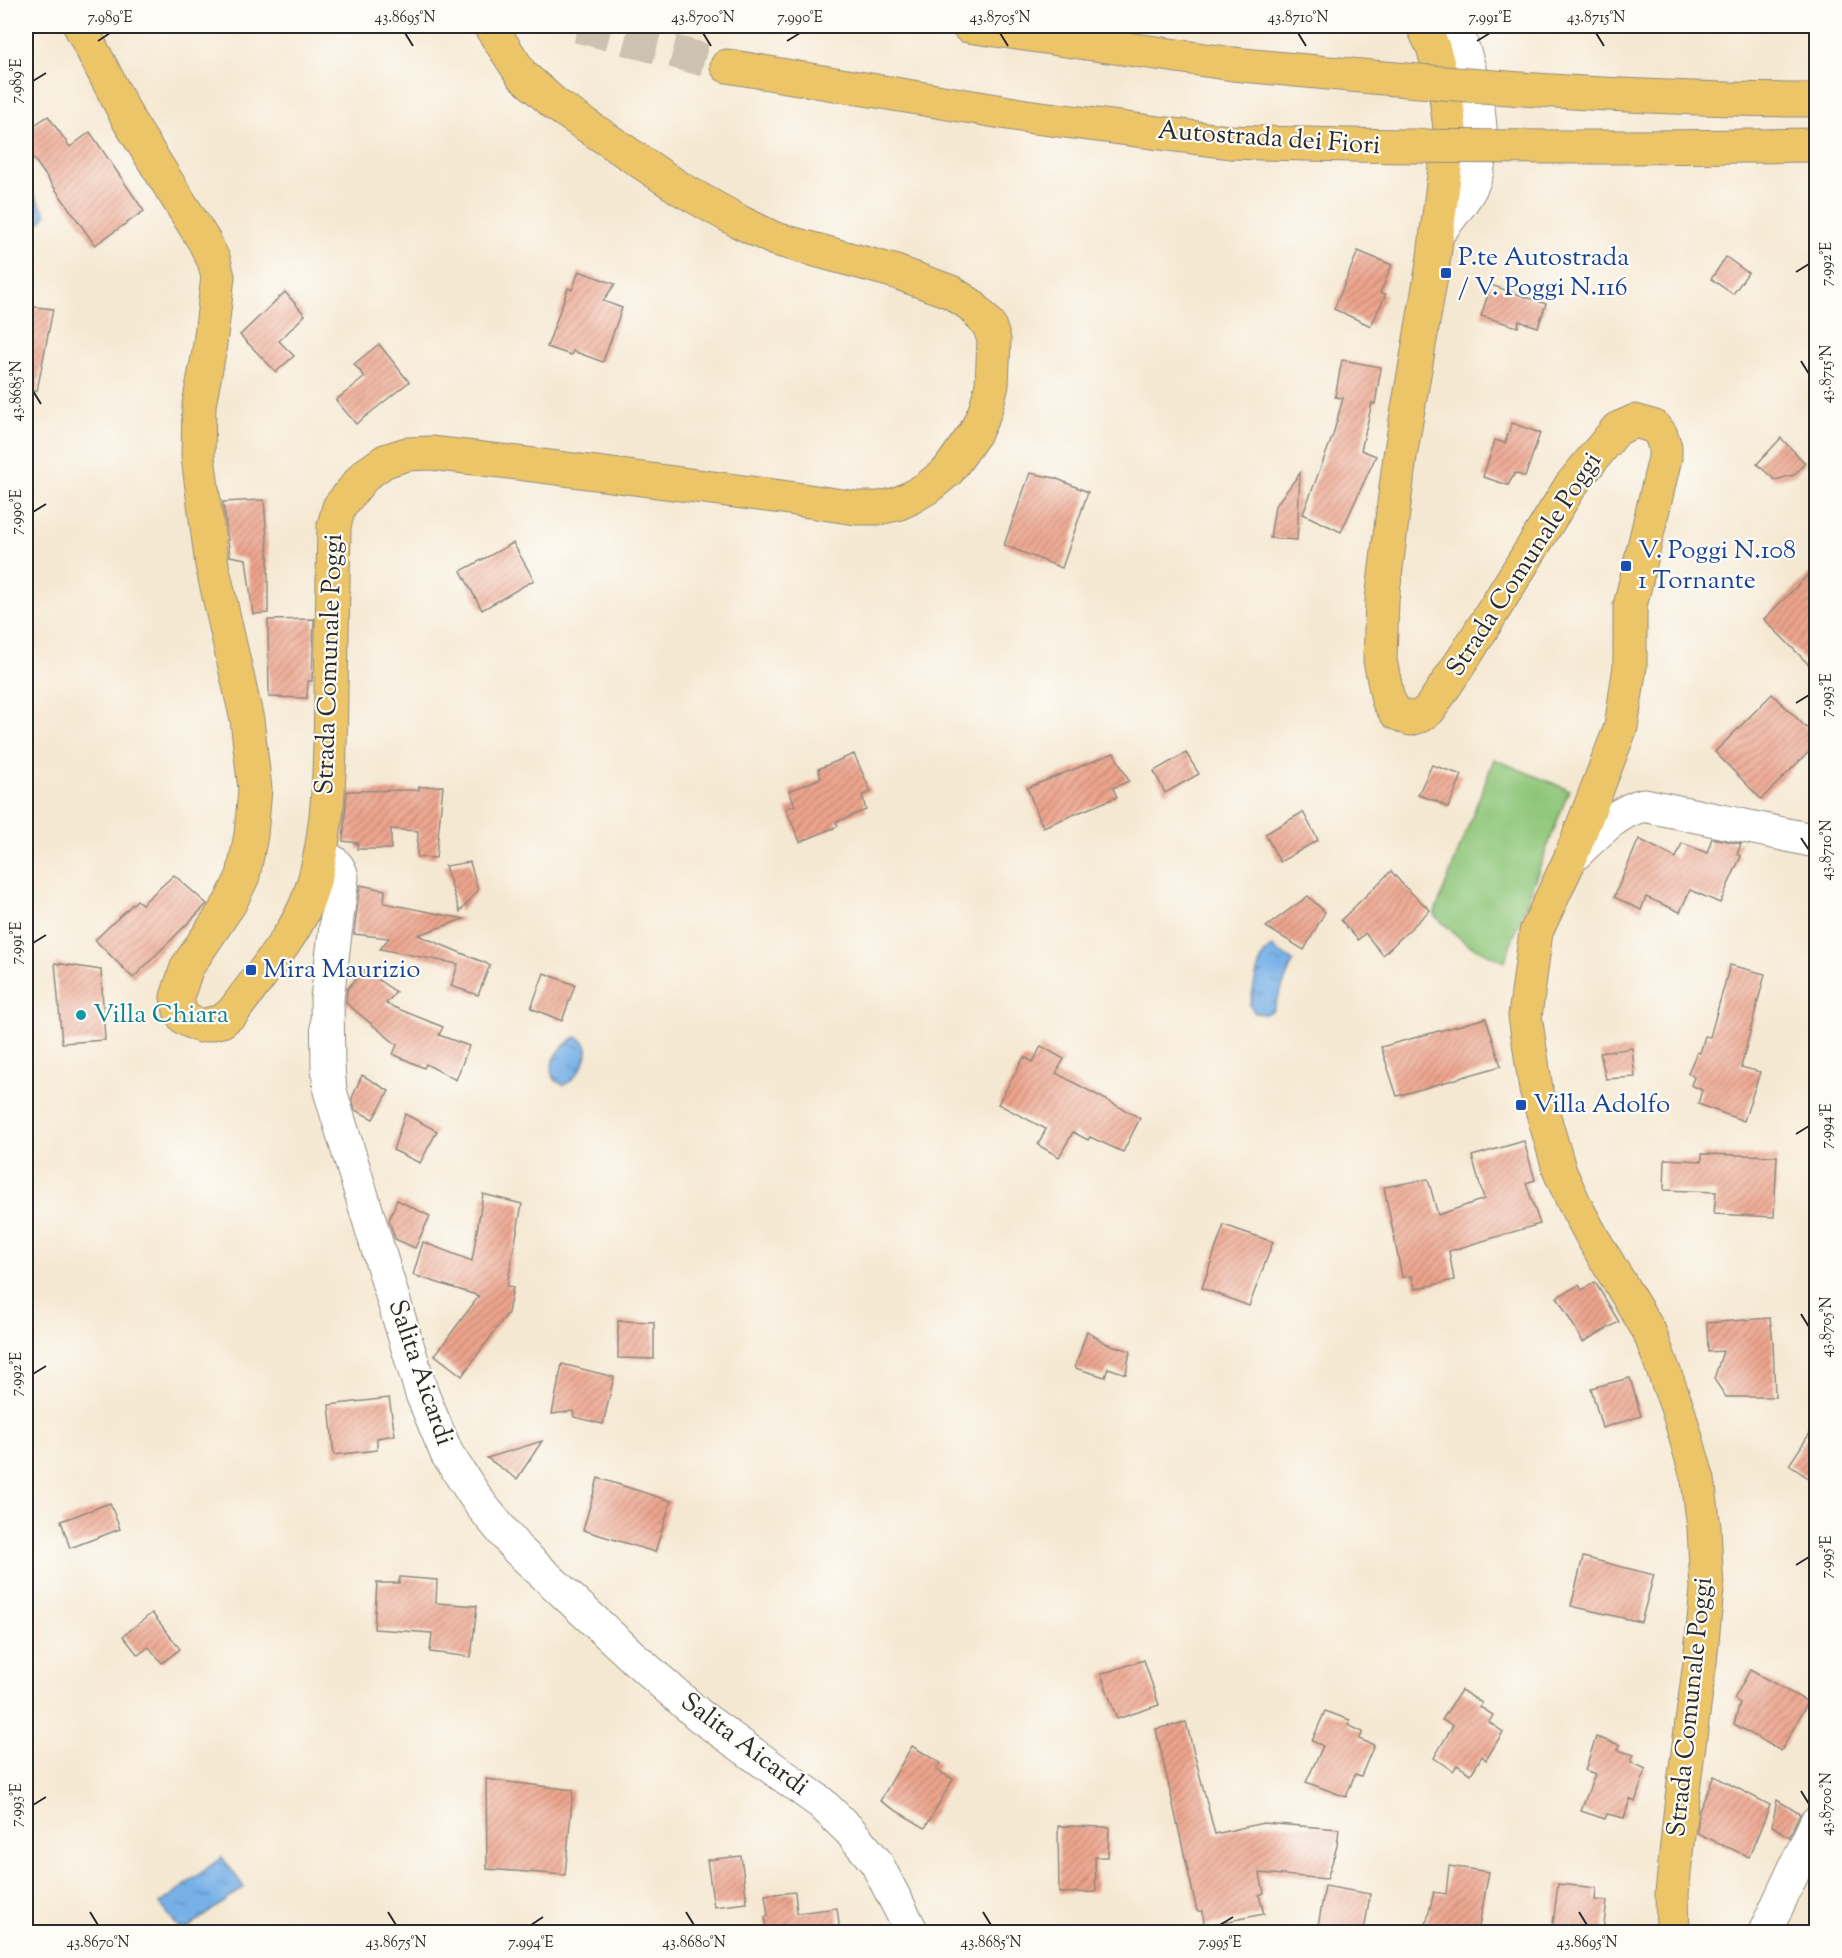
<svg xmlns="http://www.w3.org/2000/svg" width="1842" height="1958" font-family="'Sorts Mill Goudy',serif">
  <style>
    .green { fill: #8ec679; stroke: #5c7852; stroke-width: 1.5 }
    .water { fill: url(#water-ripples); stroke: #516e89; stroke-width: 1.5 }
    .building { fill: url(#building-hatch) }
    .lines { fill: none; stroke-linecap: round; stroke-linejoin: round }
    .highway-tunnel { stroke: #cdc2b1; stroke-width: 33; stroke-dasharray: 33 16; stroke-linecap: butt }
    .minor-casing { stroke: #908a7e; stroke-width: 35 }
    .major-casing { stroke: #908a7e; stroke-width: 35 }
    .highway-casing { stroke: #908a7e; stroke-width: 35 }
    .minor { stroke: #fff; stroke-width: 33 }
    .major { stroke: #edc569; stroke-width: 33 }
    .highway { stroke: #edc569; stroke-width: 33 }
    .highway-bridge-casing { stroke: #908a7e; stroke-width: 35; stroke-linecap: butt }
    .highway-bridge { stroke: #edc569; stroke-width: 33 }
    .ticks { fill: none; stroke: #2b2b2b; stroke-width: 2 }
    .transit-dot { fill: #1a4fb4; stroke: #fdfcf7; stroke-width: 2 }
    .culture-dot { fill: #0f9aa8; stroke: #fdfcf7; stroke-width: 2 }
    .labels { text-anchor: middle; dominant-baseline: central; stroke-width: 4.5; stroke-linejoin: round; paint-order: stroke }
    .street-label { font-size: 26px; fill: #2b2b2b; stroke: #fdfcf7 }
    .transit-label { font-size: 26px; fill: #164399; stroke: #fdfcf7; text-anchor: start }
    .culture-label { font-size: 26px; fill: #0d838f; stroke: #fdfcf7; text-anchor: start }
    .neatline { fill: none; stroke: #2b2b2b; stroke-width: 2 }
    .ticks-label { font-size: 15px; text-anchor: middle; fill: #2b2b2b }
  </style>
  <defs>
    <pattern id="water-ripples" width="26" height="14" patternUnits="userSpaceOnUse" patternTransform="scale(1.5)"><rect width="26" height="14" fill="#77b0e7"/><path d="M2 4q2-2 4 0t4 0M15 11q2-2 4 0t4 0" fill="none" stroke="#628fbb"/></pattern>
    <pattern id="building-hatch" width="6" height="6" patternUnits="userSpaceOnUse" patternTransform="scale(1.5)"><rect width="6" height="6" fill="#eda48d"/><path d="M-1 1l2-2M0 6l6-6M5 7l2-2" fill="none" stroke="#c08673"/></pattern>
  </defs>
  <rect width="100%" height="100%" fill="#fdfcf7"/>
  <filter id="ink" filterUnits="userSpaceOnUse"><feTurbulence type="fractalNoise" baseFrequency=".0167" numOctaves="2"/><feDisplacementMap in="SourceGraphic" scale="12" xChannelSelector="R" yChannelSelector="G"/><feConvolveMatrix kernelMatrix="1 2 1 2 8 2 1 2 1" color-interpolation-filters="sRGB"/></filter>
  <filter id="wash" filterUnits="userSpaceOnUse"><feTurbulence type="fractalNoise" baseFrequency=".008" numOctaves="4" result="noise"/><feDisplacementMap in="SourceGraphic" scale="24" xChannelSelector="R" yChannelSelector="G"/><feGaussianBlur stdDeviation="1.35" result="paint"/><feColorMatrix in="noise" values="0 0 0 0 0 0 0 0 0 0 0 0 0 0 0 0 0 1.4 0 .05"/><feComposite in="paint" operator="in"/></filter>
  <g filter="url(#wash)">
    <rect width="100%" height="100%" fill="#f5e8d2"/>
    <path class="green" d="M 1494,759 L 1569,790 L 1504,962 L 1467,944 L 1434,915 Z"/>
    <g class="water">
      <path d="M 26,183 L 46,214 L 42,221 L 26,229 Z"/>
      <path d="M 1272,947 L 1293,961 L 1273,1010 L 1265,1014 L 1255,1013 L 1250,1005 C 1254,989 1257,954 1272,947 Z"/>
      <path d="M 576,1037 C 601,1045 578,1078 564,1085 C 537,1075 559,1045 576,1037 Z"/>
      <path d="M 222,1857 L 244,1887 L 182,1932 L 160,1904 Z"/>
    </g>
    <g id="blocks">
      <g class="building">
        <path d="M 48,116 L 70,147 L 90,132 L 144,211 L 95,245 L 26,148 L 26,131 Z"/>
        <path d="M 1358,251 L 1392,265 L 1380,293 L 1386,294 L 1371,326 L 1334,309 Z"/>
        <path d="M 1726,257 L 1748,273 L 1733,294 L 1711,279 Z"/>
        <path d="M 579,271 L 615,284 L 603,301 L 622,308 L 603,362 L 573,351 L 571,355 L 547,347 L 568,288 L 572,290 Z"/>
        <path d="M 1491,285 L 1546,304 L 1538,327 L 1519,321 L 1518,327 L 1481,316 Z"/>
        <path d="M 285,292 L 305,315 L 279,341 L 294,356 L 276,372 L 240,335 Z"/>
        <path d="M 26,306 L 53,309 L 37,391 L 26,390 Z"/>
        <path d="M 379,344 L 409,382 L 356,424 L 336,400 L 365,377 L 354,364 Z"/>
        <path d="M 1342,360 L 1381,367 L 1375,404 L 1372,403 L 1361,450 L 1376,456 L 1341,532 L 1303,514 L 1333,435 L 1343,398 L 1335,397 Z"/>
        <path d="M 1512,423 L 1540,433 L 1525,477 L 1515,473 L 1508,485 L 1483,477 L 1495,440 L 1505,443 Z"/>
        <path d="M 1781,438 L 1805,463 L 1794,475 L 1775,480 L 1757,464 Z"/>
        <path d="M 1030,473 L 1055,478 L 1088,492 L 1062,568 L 1004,545 Z"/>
        <path d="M 1300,473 L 1297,540 L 1270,538 L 1275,506 Z"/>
        <path d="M 264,500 L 268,553 L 268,613 L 253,614 L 246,559 L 230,556 L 223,502 Z"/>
        <path d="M 513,543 L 534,580 L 482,610 L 461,571 Z"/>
        <path d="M 1816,567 L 1816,672 L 1764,619 Z"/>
        <path d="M 314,619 L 312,681 L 308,681 L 307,698 L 269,697 L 268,620 Z"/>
        <path d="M 1772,694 L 1816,737 L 1816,745 L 1761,799 L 1715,752 Z"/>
        <path d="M 1114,753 L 1129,781 L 1113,788 L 1117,797 L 1043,827 L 1027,788 Z"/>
        <path d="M 1186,753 L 1199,774 L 1165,793 L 1154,771 Z"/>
        <path d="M 854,754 L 871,792 L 862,795 L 866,810 L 836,822 L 838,826 L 800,842 L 786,809 L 795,805 L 789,791 L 821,778 L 818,769 Z"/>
        <path d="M 1432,765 L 1462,775 L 1448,808 L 1436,801 L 1418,795 Z"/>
        <path d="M 443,786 L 436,858 L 417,857 L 418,831 L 391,829 L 391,849 L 357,849 L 358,843 L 343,841 L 347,791 L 419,790 L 419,787 Z"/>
        <path d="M 1303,812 L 1318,840 L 1280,862 L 1265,834 Z"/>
        <path d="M 1712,838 L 1741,844 L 1737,854 L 1741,856 L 1720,903 L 1690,890 L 1680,912 L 1646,897 L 1641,910 L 1614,897 L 1639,839 L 1676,858 L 1682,843 L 1707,853 Z"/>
        <path d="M 470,862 L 478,890 L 460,912 L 445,866 Z"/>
        <path d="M 1391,871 L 1404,886 L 1430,910 L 1383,955 L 1365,933 L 1358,940 L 1341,920 Z"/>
        <path d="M 174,875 L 207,904 L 133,978 L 95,940 L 137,900 L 142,904 Z"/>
        <path d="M 360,885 L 385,890 L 384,903 L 464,919 L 418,935 L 490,965 L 478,995 L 451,986 L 458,964 L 380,949 L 389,938 L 354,934 Z"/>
        <path d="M 1308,896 L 1325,912 L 1304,950 L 1266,927 Z"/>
        <path d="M 55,963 L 101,970 L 105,1040 L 62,1043 Z"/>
        <path d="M 1730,965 L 1765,974 L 1741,1067 L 1760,1072 L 1744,1121 L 1698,1104 L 1702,1090 L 1691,1085 L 1694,1077 L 1688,1073 L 1697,1052 L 1700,1053 L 1705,1036 L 1710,1037 Z"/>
        <path d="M 364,970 L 396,992 L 386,1004 L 443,1027 L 439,1035 L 469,1046 L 456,1080 L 426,1064 L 424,1068 L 393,1054 L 397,1045 L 346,1003 L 347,989 Z"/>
        <path d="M 544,973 L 575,985 L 562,1021 L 531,1008 Z"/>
        <path d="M 1486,1018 L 1501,1066 L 1397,1096 L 1381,1047 Z"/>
        <path d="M 1041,1046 L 1064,1059 L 1056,1073 L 1140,1118 L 1123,1152 L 1090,1137 L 1088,1140 L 1073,1132 L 1059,1157 L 1038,1145 L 1046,1129 L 998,1104 L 1024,1057 L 1033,1062 Z"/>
        <path d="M 1632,1048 L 1635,1077 L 1606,1079 L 1600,1053 Z"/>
        <path d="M 362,1075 L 389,1091 L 373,1119 L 355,1110 L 352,1098 Z"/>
        <path d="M 405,1114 L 437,1131 L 420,1163 L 393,1150 Z"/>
        <path d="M 1524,1141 L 1535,1180 L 1526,1183 L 1540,1224 L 1449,1251 L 1454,1280 L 1415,1289 L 1412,1276 L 1402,1277 L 1384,1187 L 1428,1179 L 1438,1215 L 1484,1199 L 1472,1156 Z"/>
        <path d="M 1702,1154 L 1777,1156 L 1774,1217 L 1714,1214 L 1716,1192 L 1664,1190 L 1665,1159 L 1702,1161 Z"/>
        <path d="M 483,1194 L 522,1204 L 507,1286 L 513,1287 L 508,1313 L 462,1376 L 435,1355 L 479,1296 L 413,1275 L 423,1242 L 472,1261 Z"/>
        <path d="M 397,1200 L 430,1216 L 415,1248 L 395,1239 L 389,1220 Z"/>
        <path d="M 1224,1225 L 1273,1242 L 1249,1306 L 1202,1288 Z"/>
        <path d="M 1595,1282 L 1619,1322 L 1583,1342 L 1557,1297 L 1579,1285 L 1582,1290 Z"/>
        <path d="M 1770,1318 L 1773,1342 L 1775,1397 L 1726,1397 L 1714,1379 L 1723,1351 L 1708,1352 L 1707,1323 Z"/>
        <path d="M 618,1321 L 654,1322 L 654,1359 L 618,1358 Z"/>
        <path d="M 1087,1331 L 1105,1343 L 1130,1351 L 1126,1374 L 1108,1368 L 1105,1377 L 1075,1368 Z"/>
        <path d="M 562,1364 L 614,1377 L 603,1424 L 574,1417 L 573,1411 L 552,1414 Z"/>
        <path d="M 1630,1378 L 1641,1416 L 1602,1428 L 1591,1388 Z"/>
        <path d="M 389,1398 L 395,1435 L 377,1438 L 377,1450 L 334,1455 L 329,1405 Z"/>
        <path d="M 1816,1424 L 1816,1483 L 1789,1465 Z"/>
        <path d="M 542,1441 L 517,1479 L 487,1458 Z"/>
        <path d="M 598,1478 L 671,1501 L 655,1552 L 583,1530 Z"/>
        <path d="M 110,1503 L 120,1529 L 70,1548 L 61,1521 Z"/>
        <path d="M 1583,1557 L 1654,1575 L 1641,1622 L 1571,1606 Z"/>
        <path d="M 400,1577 L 437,1580 L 436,1603 L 477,1606 L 471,1657 L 430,1652 L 432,1633 L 374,1629 L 377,1583 L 399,1583 Z"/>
        <path d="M 152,1613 L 180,1649 L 162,1663 L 149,1647 L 138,1655 L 123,1636 Z"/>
        <path d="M 1144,1660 L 1159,1705 L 1117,1719 L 1101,1674 Z"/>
        <path d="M 1750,1670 L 1808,1702 L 1781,1751 L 1734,1724 L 1740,1703 L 1734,1699 Z"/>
        <path d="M 1461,1690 L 1482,1703 L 1480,1707 L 1493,1715 L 1489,1722 L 1503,1732 L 1486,1760 L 1482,1756 L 1471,1774 L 1457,1765 L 1453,1771 L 1434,1758 L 1453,1725 L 1442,1720 Z"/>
        <path d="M 1325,1711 L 1350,1720 L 1348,1725 L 1363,1732 L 1359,1739 L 1374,1745 L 1361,1776 L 1355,1774 L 1346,1797 L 1306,1782 L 1323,1746 L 1312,1741 Z"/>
        <path d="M 1186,1722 L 1215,1834 L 1263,1823 L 1339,1829 L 1337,1846 L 1327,1879 L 1260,1873 L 1264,1893 L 1259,1895 L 1264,1914 L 1204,1926 L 1203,1911 L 1197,1911 L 1156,1729 Z"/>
        <path d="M 1596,1737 L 1620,1745 L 1618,1750 L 1634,1755 L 1631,1762 L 1646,1769 L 1635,1802 L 1630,1799 L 1624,1818 L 1607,1814 L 1605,1819 L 1581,1811 L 1595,1774 L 1585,1770 Z"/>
        <path d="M 912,1746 L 940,1763 L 936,1770 L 953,1779 L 925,1828 L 880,1801 Z"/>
        <path d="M 1714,1776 L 1770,1805 L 1749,1857 L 1697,1833 L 1699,1811 Z"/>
        <path d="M 486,1779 L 573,1790 L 565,1875 L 487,1869 Z"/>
        <path d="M 1777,1800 L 1800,1814 L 1789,1837 L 1772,1826 Z"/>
        <path d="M 1058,1826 L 1109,1827 L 1108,1857 L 1095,1857 L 1096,1892 L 1059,1893 Z"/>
        <path d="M 741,1856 L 747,1903 L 714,1907 L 707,1860 Z"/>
        <path d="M 1449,1866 L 1489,1872 L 1478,1932 L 1424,1932 L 1434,1892 L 1446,1894 Z"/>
        <path d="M 1558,1884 L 1596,1888 L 1595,1900 L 1607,1901 L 1603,1932 L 1552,1932 Z"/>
        <path d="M 1325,1886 L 1370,1894 L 1364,1932 L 1317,1932 Z"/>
        <path d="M 795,1892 L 797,1913 L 837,1908 L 840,1932 L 766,1932 L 765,1917 L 768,1916 L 765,1895 Z"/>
      </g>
    </g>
  </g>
  <g filter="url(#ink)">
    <use href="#blocks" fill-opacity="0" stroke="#908a7e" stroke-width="1.5"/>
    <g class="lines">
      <path class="highway-tunnel" d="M 578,26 L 727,66"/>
      <g class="minor-casing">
        <g id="minor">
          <path d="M 1437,234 C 1448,220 1461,205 1470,189 C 1494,145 1471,69 1455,26"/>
          <path d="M 321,854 C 332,861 339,864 342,877 L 327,999 L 328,1066 L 330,1091 L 422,1394 L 447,1454 L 481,1505 L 517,1549 L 633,1657 L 700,1716 L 820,1802 L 850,1831 L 876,1862 L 912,1932"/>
          <path d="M 1570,859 C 1591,840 1615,811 1644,805 L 1816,841"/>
          <path d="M 1765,1932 L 1816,1823"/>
        </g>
      </g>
      <g class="major-casing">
        <g id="major">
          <path d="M 80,26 L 129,121 L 204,241 L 214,261 L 218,277 L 209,352 L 199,405 L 198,457 L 212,565 L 247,720 L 255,789 L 251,835 L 243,876 L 230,903 L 187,967 L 177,997 L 180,1011 L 185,1019 L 200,1026 L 222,1021 L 233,1012 C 257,978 288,945 305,907 C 331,846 330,756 331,690 C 332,635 333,580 334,526 L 339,507 L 365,475 L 385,461 L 407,454 L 431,453 L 526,464 L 782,497 L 856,508 L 879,508 L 897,504 L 910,498 L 927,488 L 948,471 L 975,433 L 985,411 L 992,385 L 994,340 L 989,325 L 971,305 L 951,292 L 893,271 L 775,239 L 740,222 L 681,189 L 556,105 L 522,75 L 490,26"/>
          <path d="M 1423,26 L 1433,47 L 1445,89 L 1450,128 L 1433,264 L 1400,456 L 1382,600 L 1380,660 L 1388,700 L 1396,713 L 1410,719 L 1420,716 L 1429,710 L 1467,653 L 1571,485 L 1617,429 L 1635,421 L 1655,427 L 1661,435 L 1665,447 L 1665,458 L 1630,606 L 1630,666 L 1621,727 L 1570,859 L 1536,932 L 1525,1016 L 1536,1089 L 1560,1172 L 1575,1205 L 1594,1240 L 1649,1331 L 1678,1410 L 1698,1480 L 1704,1527 L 1707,1589 L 1700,1662 L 1681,1805 L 1672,1893 L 1673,1932"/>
        </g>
      </g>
      <g class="highway-casing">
        <g id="highway">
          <path d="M 968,26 L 1233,64"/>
          <path d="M 727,66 L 1026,116 L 1230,142"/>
        </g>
      </g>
      <use href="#minor" class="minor"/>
      <use href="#major" class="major"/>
      <use href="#highway" class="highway"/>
      <g class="highway-bridge-casing">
        <g id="highway-bridge">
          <path d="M 1233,64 C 1427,83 1621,100 1816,100"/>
          <path d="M 1230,142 C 1426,148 1621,148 1816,145"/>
        </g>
      </g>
      <use href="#highway-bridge" class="highway-bridge"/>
    </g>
  </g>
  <path class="ticks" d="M 405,33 L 413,46M 703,33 L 711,46M 1000,33 L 1008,46M 1298,33 L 1306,46M 1596,33 L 1604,46M 98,41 L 110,33M 787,41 L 800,33M 1477,41 L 1490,33M 33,81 L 46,73M 1796,272 L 1809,264M 1801,361 L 1809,374M 33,391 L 41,404M 33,512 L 46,504M 1796,703 L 1809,695M 1801,838 L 1809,850M 33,943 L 46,935M 1796,1134 L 1809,1126M 1801,1314 L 1809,1327M 33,1374 L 46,1366M 1796,1565 L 1809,1557M 1801,1791 L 1809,1804M 33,1805 L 46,1797M 90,1912 L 98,1925M 388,1912 L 396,1925M 686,1912 L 694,1925M 983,1912 L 991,1925M 1579,1912 L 1587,1925M 531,1925 L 543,1917M 1220,1925 L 1233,1917"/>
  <g class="transit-dot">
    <rect x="1440" y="267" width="12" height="12" rx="3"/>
    <rect x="1620" y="560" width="12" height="12" rx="3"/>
    <rect x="245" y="964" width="12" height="12" rx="3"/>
    <rect x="1515" y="1099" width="12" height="12" rx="3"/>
  </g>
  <circle class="culture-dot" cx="81" cy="1015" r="6"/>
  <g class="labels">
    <g class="street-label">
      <text transform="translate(1269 139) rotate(4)">Autostrada dei Fiori</text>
      <text transform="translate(1525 565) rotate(-57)">Strada Comunale Poggi</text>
      <text transform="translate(330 664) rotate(-88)">Strada Comunale Poggi</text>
      <text transform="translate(420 1373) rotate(71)">Salita Aicardi</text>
      <text transform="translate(1691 1707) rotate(-84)">Strada Comunale Poggi</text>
      <text transform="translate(744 1745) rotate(37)">Salita Aicardi</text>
    </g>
    <g class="transit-label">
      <text x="1458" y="258">P.te Autostrada<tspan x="1458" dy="30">/ V. Poggi N.116</tspan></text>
      <text x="1638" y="551">V. Poggi N.108<tspan x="1638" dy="30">1 Tornante</tspan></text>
      <text x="263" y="970">Mira Maurizio</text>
      <text x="1533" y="1105">Villa Adolfo</text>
    </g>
    <g class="culture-label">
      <text x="93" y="1015">Villa Chiara</text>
    </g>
  </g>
  <rect width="1842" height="1958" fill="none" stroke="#fdfcf7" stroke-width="66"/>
  <rect x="33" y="33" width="1776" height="1892" class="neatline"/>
  <g class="ticks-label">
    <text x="110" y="22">7.989°E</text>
    <text x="405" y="22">43.8695°N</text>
    <text x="703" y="22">43.8700°N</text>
    <text x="800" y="22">7.990°E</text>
    <text x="1000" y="22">43.8705°N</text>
    <text x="1298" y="22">43.8710°N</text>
    <text x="1490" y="22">7.991°E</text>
    <text x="1596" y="22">43.8715°N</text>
    <text transform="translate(16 81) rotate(-90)" y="5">7.989°E</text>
    <text transform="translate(1826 264) rotate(-90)" y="5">7.992°E</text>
    <text transform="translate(1826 374) rotate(-90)" y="5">43.8715°N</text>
    <text transform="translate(16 391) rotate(-90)" y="5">43.8685°N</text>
    <text transform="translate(16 512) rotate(-90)" y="5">7.990°E</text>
    <text transform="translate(1826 695) rotate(-90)" y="5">7.993°E</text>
    <text transform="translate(1826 850) rotate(-90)" y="5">43.8710°N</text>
    <text transform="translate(16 943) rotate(-90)" y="5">7.991°E</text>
    <text transform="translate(1826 1126) rotate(-90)" y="5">7.994°E</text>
    <text transform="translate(1826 1327) rotate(-90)" y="5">43.8705°N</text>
    <text transform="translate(16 1374) rotate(-90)" y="5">7.992°E</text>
    <text transform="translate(1826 1557) rotate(-90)" y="5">7.995°E</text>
    <text transform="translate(1826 1804) rotate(-90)" y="5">43.8700°N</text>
    <text transform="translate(16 1805) rotate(-90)" y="5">7.993°E</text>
    <text x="98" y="1947">43.8670°N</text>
    <text x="396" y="1947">43.8675°N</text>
    <text x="531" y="1947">7.994°E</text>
    <text x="694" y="1947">43.8680°N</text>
    <text x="991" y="1947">43.8685°N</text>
    <text x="1220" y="1947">7.995°E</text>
    <text x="1587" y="1947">43.8695°N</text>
  </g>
</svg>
